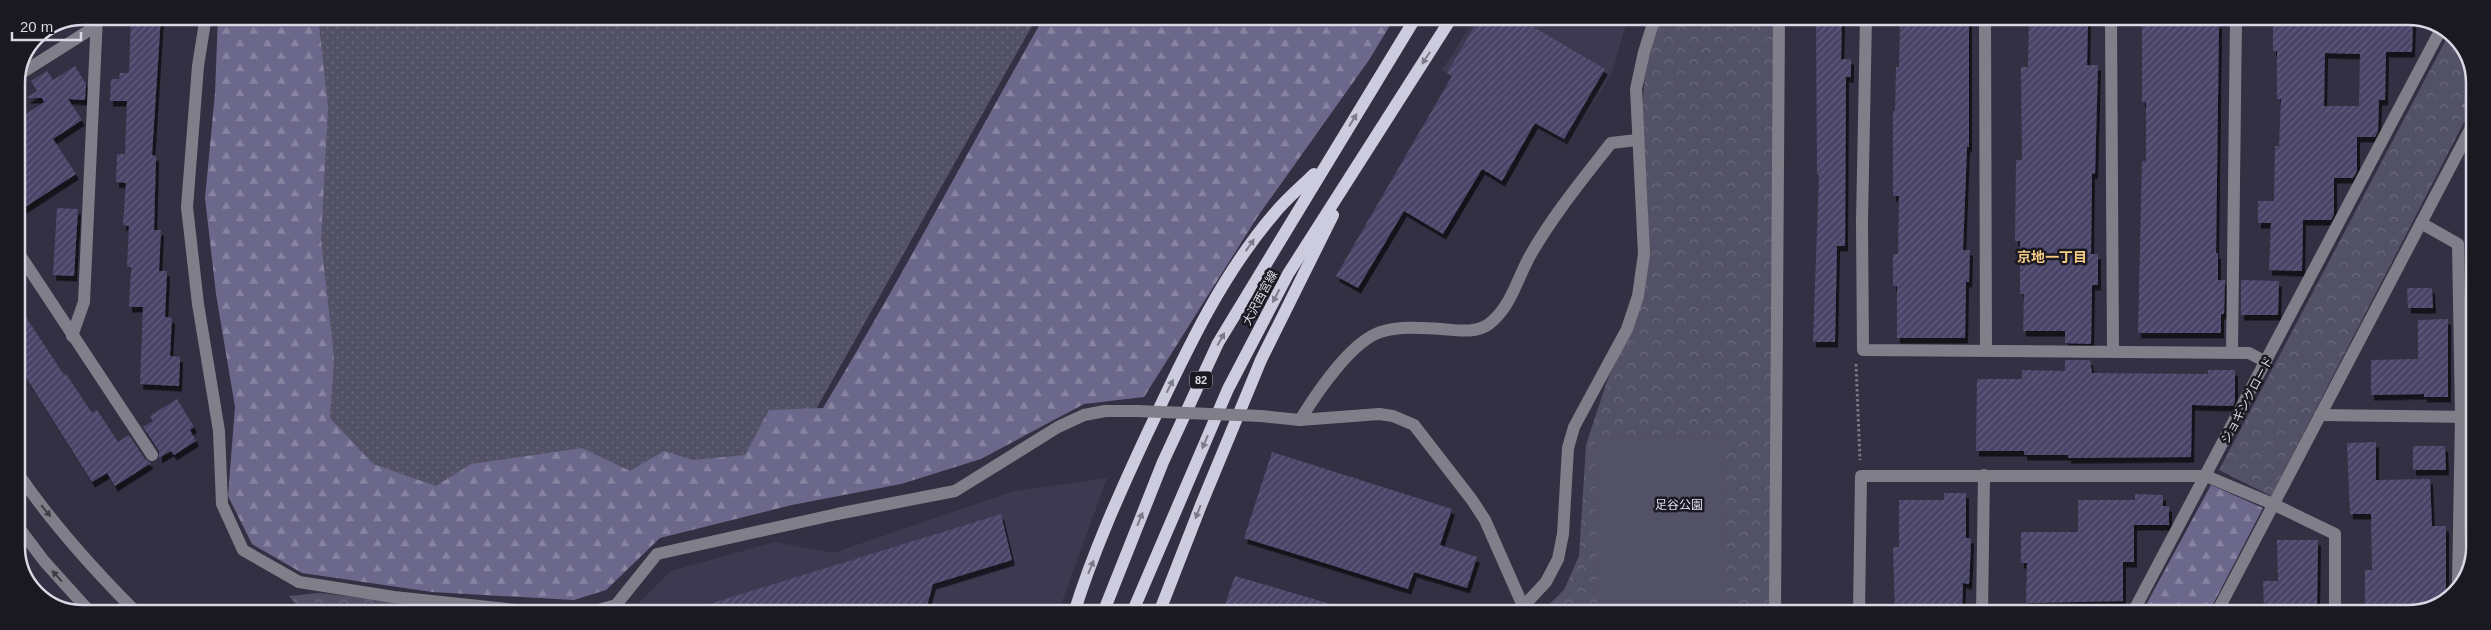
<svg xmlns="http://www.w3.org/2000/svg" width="2491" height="630" font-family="Arial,'Noto Sans JP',sans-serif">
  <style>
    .built { fill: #3c3951 }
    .grass { fill: url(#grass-dots) }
    .forest { fill: url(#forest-firs) }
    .park { fill: url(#park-crowns) }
    .garden { fill: #535166 }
    .building { fill: url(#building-hatch); fill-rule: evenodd; filter: url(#shadow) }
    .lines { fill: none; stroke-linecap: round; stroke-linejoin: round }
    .path { stroke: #7a7888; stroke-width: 3; stroke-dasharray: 2.5 2.5; stroke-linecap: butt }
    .minor { stroke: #807f89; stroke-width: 12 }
    .major { stroke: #cdccdf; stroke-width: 12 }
    .minor-bridge { stroke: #807f89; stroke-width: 12 }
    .oneway { fill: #7c7b8a }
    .oneway2 { fill: #3e3d45 }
    .labels { text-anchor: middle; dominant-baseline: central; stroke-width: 5; stroke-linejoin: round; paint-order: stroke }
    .shield { fill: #1a1921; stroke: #a09faa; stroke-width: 1 }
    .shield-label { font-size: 11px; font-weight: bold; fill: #d9d8e4 }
    .street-label { font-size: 12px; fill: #d9d8e4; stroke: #1a1921 }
    .park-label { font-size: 12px; fill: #e0def7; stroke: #1a1921 }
    .neighbourhood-label { font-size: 14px; font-weight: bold; fill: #f5cb85; stroke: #1a1921 }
    .rim { fill: none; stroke: #d9d8e4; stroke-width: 2.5 }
  </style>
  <defs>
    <pattern id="grass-dots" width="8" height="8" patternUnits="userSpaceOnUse" patternTransform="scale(1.25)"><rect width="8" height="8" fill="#535166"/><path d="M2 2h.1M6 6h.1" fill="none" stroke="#6b697c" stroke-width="1.8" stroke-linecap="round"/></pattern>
    <pattern id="forest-firs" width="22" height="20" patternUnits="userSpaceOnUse" patternTransform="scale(1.25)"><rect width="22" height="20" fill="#6c688b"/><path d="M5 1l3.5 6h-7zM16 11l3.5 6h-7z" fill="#8784a1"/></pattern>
    <pattern id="park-crowns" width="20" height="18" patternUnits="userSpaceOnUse" patternTransform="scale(1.25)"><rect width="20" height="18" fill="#535166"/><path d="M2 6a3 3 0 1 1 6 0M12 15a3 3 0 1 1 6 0" fill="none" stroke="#6b697c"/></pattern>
    <pattern id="building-hatch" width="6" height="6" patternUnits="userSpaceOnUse" patternTransform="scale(1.25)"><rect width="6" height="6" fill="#494567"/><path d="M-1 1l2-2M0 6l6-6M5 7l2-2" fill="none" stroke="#635f7d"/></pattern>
    <filter id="shadow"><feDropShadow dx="3" dy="5.5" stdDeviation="0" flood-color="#0009"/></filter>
  </defs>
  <rect width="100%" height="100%" fill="#323042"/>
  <g class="built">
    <path d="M 1476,17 L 1628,17 L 1612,73 L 1566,145 L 1442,70 Z"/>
    <path d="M 1107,478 L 1058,613 L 629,613 L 671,571 L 775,542 L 833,553 L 1014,491 Z"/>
  </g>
  <path class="grass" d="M 286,16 L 1037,17 L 757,514 L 306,523 Z"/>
  <g class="forest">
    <path d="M 218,16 L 318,16 L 328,107 L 321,240 L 334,357 L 330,418 L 373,464 L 436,486 L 471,464 L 582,448 L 630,471 L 664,451 L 693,460 L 745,455 L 769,410 L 823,408 C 901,279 970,147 1044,17 L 1395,17 L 1369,60 L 1258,216 L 1144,397 L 1084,404 L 981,459 L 901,484 L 792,505 L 660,538 L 606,590 L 574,600 L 432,592 L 302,573 L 252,544 L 228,496 L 235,407 L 216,294 L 205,198 L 215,93 Z"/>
    <path d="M 2211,485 L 2263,508 L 2208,614 L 2141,614 Z"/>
  </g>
  <g class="park">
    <path d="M 1656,17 L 1777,17 L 1775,613 L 1540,613 L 1564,590 L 1579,556 L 1586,445 L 1607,381 L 1644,294 L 1648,209 L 1642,106 L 1648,45 Z"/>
    <path d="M 2449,34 C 2470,45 2475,79 2475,101 L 2271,496 L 2219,470 Z"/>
    <path d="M 319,593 L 512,613 L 303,613 L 289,596 Z"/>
  </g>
  <path class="garden" d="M 1725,435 L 1722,613 L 1597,613 L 1595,436 Z"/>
  <g class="building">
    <path d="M 131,16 L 161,16 L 152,155 L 156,156 L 154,230 L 161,230 L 159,271 L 167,271 L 165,317 L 172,318 L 170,356 L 180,357 L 179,386 L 140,384 L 143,307 L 129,307 L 131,267 L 127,267 L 129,226 L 123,225 L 126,183 L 116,182 L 117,154 L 125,154 L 127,101 L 110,101 L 111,79 L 119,79 L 120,73 L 129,73 Z"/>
    <path d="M 1480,17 L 1516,17 L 1605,69 L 1564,139 L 1535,123 L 1502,181 L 1482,169 L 1443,234 L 1404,211 L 1358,288 L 1336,276 L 1452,76 L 1447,73 Z"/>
    <path d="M 1816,17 L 1842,17 L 1841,59 L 1851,59 L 1851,77 L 1846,77 L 1845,246 L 1837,246 L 1835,342 L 1813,342 L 1819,175 L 1817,175 Z"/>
    <path d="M 2029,17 L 2088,17 L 2087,65 L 2098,65 L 2095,174 L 2092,173 L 2091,254 L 2098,254 L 2098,285 L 2092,285 L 2091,344 L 2065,343 L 2065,331 L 2023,331 L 2024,294 L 2020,294 L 2020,241 L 2015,241 L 2016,160 L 2022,160 L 2021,67 L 2028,67 Z"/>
    <path d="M 1943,18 L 1969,18 L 1969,147 L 1967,147 L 1963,250 L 1970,250 L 1969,282 L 1966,282 L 1965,338 L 1897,338 L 1897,286 L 1893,286 L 1893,254 L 1898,254 L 1899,196 L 1893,196 L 1893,111 L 1895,111 L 1896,67 L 1899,67 L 1900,20 L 1943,20 Z"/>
    <path d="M 2331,18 L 2413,21 L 2412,52 L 2386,52 L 2385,100 L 2379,100 L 2378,131 L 2375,137 L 2357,137 L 2357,171 L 2353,178 L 2334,178 L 2334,214 L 2331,220 L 2303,220 L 2302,271 L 2269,270 L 2271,223 L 2258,223 L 2258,201 L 2274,201 L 2275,146 L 2279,146 L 2281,99 L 2277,99 L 2277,51 L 2273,51 L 2273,19 ZM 2325,53 L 2360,54 L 2359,106 L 2324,106 Z"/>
    <path d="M 2142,22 L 2219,23 L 2216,253 L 2218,253 L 2218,280 L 2225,280 L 2224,314 L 2221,314 L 2221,333 L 2138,333 L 2142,161 L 2146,161 L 2146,102 L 2142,102 Z"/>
    <path d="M 75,66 L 86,84 L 85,100 L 68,99 L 82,120 L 53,139 L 76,174 L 16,213 L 16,121 L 44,102 L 42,98 L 26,98 L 37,91 L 31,81 L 47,71 L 53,80 Z"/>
    <path d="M 57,208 L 78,209 L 74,276 L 53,275 Z"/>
    <path d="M 2241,280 L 2279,281 L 2278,315 L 2241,315 Z"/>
    <path d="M 2407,288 L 2432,288 L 2433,308 L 2408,308 Z"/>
    <path d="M 16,302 L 64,375 L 66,374 L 92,413 L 97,410 L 118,442 L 129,435 L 145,459 L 151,463 L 115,486 L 107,473 L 92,482 L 17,363 Z"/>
    <path d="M 2448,319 L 2448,397 L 2424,397 L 2424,394 L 2371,395 L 2371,360 L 2418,359 L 2418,320 Z"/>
    <path d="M 2065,360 L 2090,360 L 2092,373 L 2208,374 L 2208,370 L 2235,370 L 2235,401 L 2233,406 L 2192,405 L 2191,457 L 2068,458 L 2068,455 L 2024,455 L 2024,451 L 1976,451 L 1977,379 L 2022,379 L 2022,370 L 2065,371 Z"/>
    <path d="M 177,399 L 194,427 L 190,430 L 196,441 L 174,455 L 171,451 L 159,458 L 159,451 L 143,427 L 153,421 L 150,416 Z"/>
    <path d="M 2376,442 L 2376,480 L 2430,479 L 2432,526 L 2446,526 L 2446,601 L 2408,614 L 2365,614 L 2365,570 L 2372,570 L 2371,514 L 2350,514 L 2347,443 Z"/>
    <path d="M 2413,446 L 2445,446 L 2446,470 L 2413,470 Z"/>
    <path d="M 1272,452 L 1452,509 L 1440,545 L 1477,557 L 1467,588 L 1414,572 L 1408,589 L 1244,538 Z"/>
    <path d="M 1944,493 L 1966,493 L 1966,538 L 1971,538 L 1970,566 L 1969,584 L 1963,583 L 1962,613 L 1895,613 L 1893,547 L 1899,547 L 1899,500 L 1944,500 Z"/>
    <path d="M 2135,494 L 2163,495 L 2163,506 L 2169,506 L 2169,525 L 2134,525 L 2134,562 L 2123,562 L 2123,601 L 2026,603 L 2027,563 L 2021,563 L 2021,532 L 2078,532 L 2078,500 L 2135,500 Z"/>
    <path d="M 1001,514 L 1012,560 L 933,584 L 925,613 L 697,613 L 696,608 Z"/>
    <path d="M 2277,540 L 2318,540 L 2317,607 L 2264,608 L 2263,581 L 2278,581 Z"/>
    <path d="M 1235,576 L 1344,608 L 1343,613 L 1222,613 Z"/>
  </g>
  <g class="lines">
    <g class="path">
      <path d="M 2463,107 L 2475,86"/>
      <path d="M 1856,364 L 1860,460"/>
    </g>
    <g class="minor">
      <path d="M 206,16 L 198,66 L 187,207 L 198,304 L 219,431 L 222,504 L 243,550 L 299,582 L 394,597 L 544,613"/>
      <path d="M 1866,17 L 1862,221 L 1863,350 L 2249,353 L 2266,362"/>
      <path d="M 1985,17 L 1986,351"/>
      <path d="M 2111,17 L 2113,351"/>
      <path d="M 20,74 L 96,26"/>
      <path d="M 2421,223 L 2458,244 L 2461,416 L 2458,584"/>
      <path d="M 16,249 L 152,455"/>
      <path d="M 72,336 L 84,302 L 97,16"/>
      <path d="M 2232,352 L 2236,17"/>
      <path d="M 2320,415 L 2474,417"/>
      <path d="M 1261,416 L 1300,420 L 1379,414 L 1393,416 L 1414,425 L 1472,500 L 1485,520 L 1523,606"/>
      <path d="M 1300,420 C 1316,394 1353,338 1384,331 C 1403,326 1422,328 1441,329 C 1456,330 1475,334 1489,324 C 1512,306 1517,278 1531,254 C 1554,214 1583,179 1611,143 L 1637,140"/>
      <path d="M 17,472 C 51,522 93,569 136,612"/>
      <path d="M 17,525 L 44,561 L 90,612"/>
      <path d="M 588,613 L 616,605 L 657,554 L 837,514 L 955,491 L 1058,427 L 1084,415 L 1105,411 L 1137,411"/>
      <path d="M 1517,613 L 1546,582 L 1558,559 L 1563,534 L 1568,448 L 1574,427 L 1627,329 L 1638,296 L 1644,254 L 1636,89 L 1644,52 L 1655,17"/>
      <path d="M 1775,613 L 1779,17"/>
      <path d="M 1859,613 L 1861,476 L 2206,476 L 2273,504 L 2335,534 L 2335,614"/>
      <path d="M 1982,614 L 1984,475"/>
      <path d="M 2132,614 L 2441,29"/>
      <path d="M 2216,614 L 2474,122"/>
    </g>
    <g class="major">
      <path d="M 1074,613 C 1093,552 1120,492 1147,434 C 1183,358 1219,278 1274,214 C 1286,199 1301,187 1314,174"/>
      <path d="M 1103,613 L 1163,462 L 1218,343 L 1416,17"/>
      <path d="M 1132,613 L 1228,389 L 1288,274 L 1452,17"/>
      <path d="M 1159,613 L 1201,505 L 1261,360 L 1333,215"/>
    </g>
    <path class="minor-bridge" d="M 1137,411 L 1261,416"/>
  </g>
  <defs><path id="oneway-solid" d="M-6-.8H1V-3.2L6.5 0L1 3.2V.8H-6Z" transform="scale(1.25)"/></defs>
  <g class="oneway">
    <use href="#oneway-solid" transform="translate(1426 58) rotate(123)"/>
    <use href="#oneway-solid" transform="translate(1353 120) rotate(-58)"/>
    <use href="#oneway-solid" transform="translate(1250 245) rotate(-55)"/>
    <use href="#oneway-solid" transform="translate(1276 296) rotate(117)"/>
    <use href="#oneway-solid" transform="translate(1221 339) rotate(-61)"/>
    <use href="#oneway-solid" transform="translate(1170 386) rotate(-63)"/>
    <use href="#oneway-solid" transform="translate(1205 442) rotate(113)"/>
    <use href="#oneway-solid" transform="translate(1198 512) rotate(111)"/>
    <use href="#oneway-solid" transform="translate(1140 519) rotate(-68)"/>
    <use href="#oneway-solid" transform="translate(1091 567) rotate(-68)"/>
  </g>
  <g class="oneway2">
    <use href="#oneway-solid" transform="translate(46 511) rotate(50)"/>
    <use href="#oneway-solid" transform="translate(57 576) rotate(-132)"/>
  </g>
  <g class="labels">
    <rect class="shield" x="1190" y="371.5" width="22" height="17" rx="4"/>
    <g class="shield-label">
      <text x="1201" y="380">82</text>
    </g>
    <g class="street-label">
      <text transform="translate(1260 298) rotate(-62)">大沢西宮線</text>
      <text transform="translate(2247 400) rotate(-62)">ジョギングロード</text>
    </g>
    <g class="park-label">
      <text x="1679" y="505">足谷公園</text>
    </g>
    <g class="neighbourhood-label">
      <text x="2052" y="257">京地一丁目</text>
    </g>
  </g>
  <path d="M0 0H2491V630H0ZM83 25H2408A58 58 0 0 1 2466 83V547A58 58 0 0 1 2408 605H83A58 58 0 0 1 25 547V83A58 58 0 0 1 83 25Z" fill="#1a1921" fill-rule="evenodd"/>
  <path class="rim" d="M83 25H2408A58 58 0 0 1 2466 83V547A58 58 0 0 1 2408 605H83A58 58 0 0 1 25 547V83A58 58 0 0 1 83 25Z"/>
  <path d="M12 32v8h69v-8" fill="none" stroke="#d9d8e4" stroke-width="2.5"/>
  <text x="20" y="32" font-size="15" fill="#d9d8e4" stroke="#1a1921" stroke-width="4" paint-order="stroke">20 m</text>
</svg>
